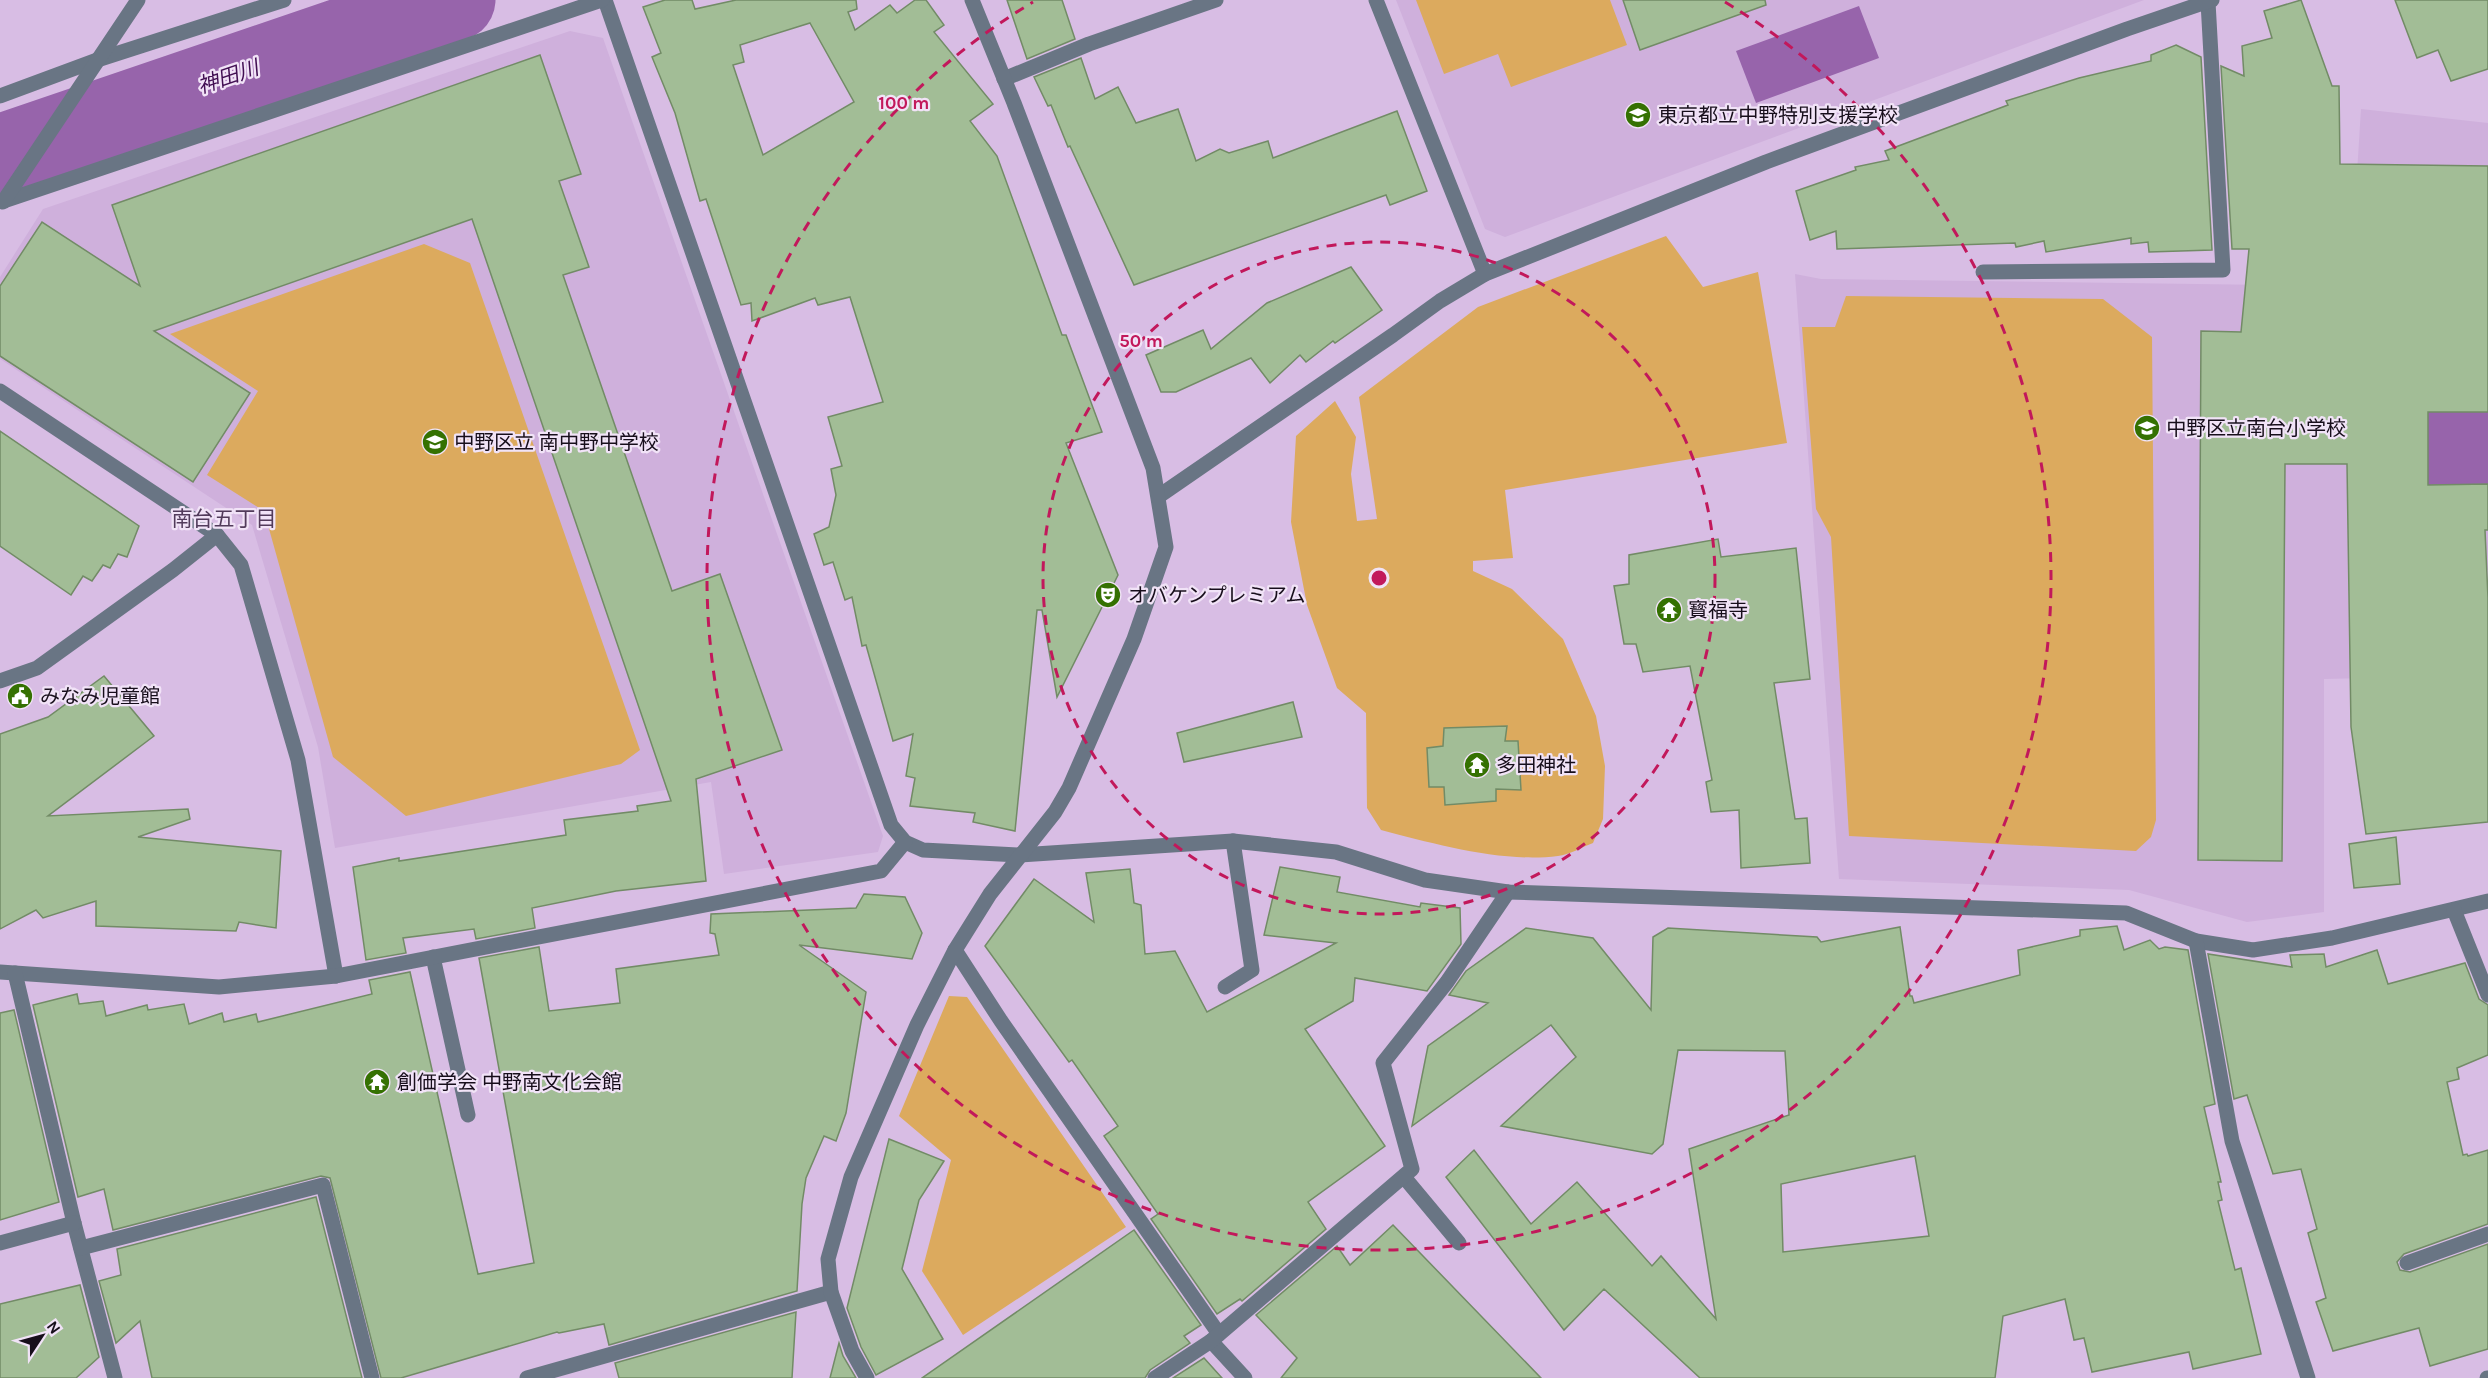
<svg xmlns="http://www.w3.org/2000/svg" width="2488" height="1378" font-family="Karla,'Noto Sans JP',sans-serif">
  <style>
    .built { fill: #cfb0dc }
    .green { fill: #dcaa5e }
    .water { fill: #9764ab }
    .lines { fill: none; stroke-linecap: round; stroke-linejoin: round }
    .river { stroke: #9764ab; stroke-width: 81 }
    .building { fill: #a2bd96; stroke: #728b66; stroke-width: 1.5; fill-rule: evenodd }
    .minor { stroke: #697584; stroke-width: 15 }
    .ring { fill: none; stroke: #c2185b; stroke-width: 3; stroke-dasharray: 10 8 }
    .labels { text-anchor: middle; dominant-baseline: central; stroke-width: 4.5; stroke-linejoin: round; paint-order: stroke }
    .poi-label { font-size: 20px; fill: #170e1b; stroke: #f1e3f7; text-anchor: start }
    .water-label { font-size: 21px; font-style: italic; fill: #420f53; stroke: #f1e3f7 }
    .neighbourhood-label { font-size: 21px; fill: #523b5b; stroke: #f1e3f7 }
    .centre { fill: #c2185b; stroke: #f1e3f7; stroke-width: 3 }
    .ring-label { font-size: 18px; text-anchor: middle; font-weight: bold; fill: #c2185b; stroke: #f1e3f7; stroke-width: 4.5; stroke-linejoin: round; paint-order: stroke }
  </style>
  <rect width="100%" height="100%" fill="#d8bde4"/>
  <g class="built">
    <path d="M 1396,0 L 2144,0 L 1505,237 L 1485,229 Z"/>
    <path d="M 570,31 L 603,38 L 883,836 L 878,852 L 724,874 L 711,782 L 335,848 L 318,747 L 252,525 L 0,359 L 0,277 L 43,209 Z"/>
    <path d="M 2361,109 L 2488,123 L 2488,570 L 2455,575 L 2455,676 L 2324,679 L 2324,912 L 2247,922 L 2129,890 L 1839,879 L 1795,274 L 1821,279 L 2350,286 Z"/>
  </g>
  <g class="green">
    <path d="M 1416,0 L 1610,0 L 1627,45 L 1511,87 L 1498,54 L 1444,74 Z"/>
    <path d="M 1666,236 L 1703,287 L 1758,272 L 1787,443 L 1505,490 L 1513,558 L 1473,561 L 1473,571 L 1512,589 L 1563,639 L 1596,716 L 1605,766 L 1603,819 L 1593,843 C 1582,847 1569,855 1558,856 C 1502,863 1435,844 1381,830 L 1367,808 L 1366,713 L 1337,688 L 1307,605 L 1291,522 L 1296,436 L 1335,401 L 1356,437 L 1351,474 L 1357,521 L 1377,519 L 1359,397 L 1478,307 Z"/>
    <path d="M 424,244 L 470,263 L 640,750 L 621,764 L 406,816 L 333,757 L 264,511 L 207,475 L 258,391 L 170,334 Z"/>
    <path d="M 1846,296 L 2103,299 L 2152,337 L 2156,820 L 2151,837 L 2136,851 L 1849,836 L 1831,537 L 1816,509 L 1802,327 L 1835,327 Z"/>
    <path d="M 949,996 L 967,997 L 1126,1227 L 963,1335 L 922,1271 L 951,1160 L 899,1116 Z"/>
  </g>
  <g class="water">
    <path d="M 1859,6 L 1879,58 L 1756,103 L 1736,51 Z"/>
    <path d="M 2428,412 L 2488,412 L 2488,484 L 2428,485 Z"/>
  </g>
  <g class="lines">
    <path class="river" d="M 0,155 L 455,0"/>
  </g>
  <g class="building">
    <path d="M 665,0 L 692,0 L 695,9 L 736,0 L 856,0 L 857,9 L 848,12 L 855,30 L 890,5 L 897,13 L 915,0 L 926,0 L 944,25 L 934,32 L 993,104 L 970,121 L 997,156 L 1062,335 L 1066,335 L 1102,432 L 1066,443 L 1118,575 L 1057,697 L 1042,610 L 1037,610 L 1015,831 L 973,822 L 975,813 L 910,806 L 915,778 L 906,776 L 913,734 L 893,741 L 866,645 L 862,646 L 852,597 L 845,600 L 833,562 L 824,565 L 814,534 L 829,527 L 836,495 L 831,469 L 842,466 L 828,417 L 883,402 L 850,297 L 818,305 L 815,298 L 752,321 L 751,303 L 741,305 L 706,199 L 700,201 L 675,113 L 652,57 L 661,53 L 643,7 ZM 810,23 L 854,102 L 763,155 L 733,65 L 744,62 L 740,45 Z"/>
    <path d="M 1007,0 L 1062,0 L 1075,39 L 1027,59 Z"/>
    <path d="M 1623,0 L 1765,0 L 1766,5 L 1640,50 Z"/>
    <path d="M 2301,0 L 2332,86 L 2339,86 L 2340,164 L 2488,166 L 2488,412 L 2428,412 L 2428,485 L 2488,484 L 2488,530 L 2485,530 L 2488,598 L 2488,822 L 2366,834 L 2351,727 L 2347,464 L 2285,464 L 2282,861 L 2198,860 L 2201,331 L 2241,332 L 2249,249 L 2232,249 L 2221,66 L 2244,76 L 2242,46 L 2272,38 L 2264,11 Z"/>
    <path d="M 2395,0 L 2488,0 L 2488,69 L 2451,81 L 2438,50 L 2417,58 Z"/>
    <path d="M 2176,45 L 2201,57 L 2212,250 L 2149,252 L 2148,242 L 2131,244 L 2131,238 L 2046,252 L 2044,241 L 2016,247 L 2015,243 L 1837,249 L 1836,231 L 1810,240 L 1796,191 L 1856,170 L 1855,167 L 1889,160 L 1885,151 L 2008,105 L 2006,101 L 2079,78 L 2151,61 L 2151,55 Z"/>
    <path d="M 540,55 L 581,174 L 559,181 L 589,267 L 563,275 L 672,591 L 720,574 L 782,750 L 696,779 L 706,881 L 616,891 L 532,908 L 535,928 L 476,939 L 474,929 L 403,938 L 406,953 L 366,960 L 353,867 L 399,858 L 399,861 L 566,835 L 564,820 L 638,811 L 637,806 L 671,801 L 472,219 L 154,331 L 250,393 L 193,482 L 0,356 L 0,286 L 42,222 L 140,286 L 112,205 Z"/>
    <path d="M 1081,58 L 1095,99 L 1118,87 L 1136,123 L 1178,109 L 1196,161 L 1220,149 L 1229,153 L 1268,141 L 1273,158 L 1397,111 L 1427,191 L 1390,205 L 1386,195 L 1134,285 L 1070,146 L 1068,147 L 1051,105 L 1048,106 L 1034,77 Z"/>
    <path d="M 1351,267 L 1382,310 L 1335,343 L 1333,341 L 1306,362 L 1300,355 L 1270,383 L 1251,358 L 1176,392 L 1161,392 L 1146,355 L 1203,330 L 1211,349 L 1267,303 Z"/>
    <path d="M 0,431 L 139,526 L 127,557 L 118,554 L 110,568 L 103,565 L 92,581 L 83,576 L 71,595 L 0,546 Z"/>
    <path d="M 1718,539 L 1721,557 L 1796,548 L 1810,679 L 1774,683 L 1795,819 L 1807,818 L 1810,863 L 1741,868 L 1739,810 L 1711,812 L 1706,782 L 1712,780 L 1690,666 L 1643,672 L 1636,644 L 1624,644 L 1614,586 L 1629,584 L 1629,555 Z"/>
    <path d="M 104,676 L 154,736 L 48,816 L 188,809 L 190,819 L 138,837 L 281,851 L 276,928 L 239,922 L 236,931 L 96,926 L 96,901 L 43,918 L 36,910 L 0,929 L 0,734 L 48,717 Z"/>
    <path d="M 1293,702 L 1302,737 L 1184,762 L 1177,733 Z"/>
    <path d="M 1507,726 L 1505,741 L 1518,741 L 1521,790 L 1496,789 L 1496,801 L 1445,805 L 1444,787 L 1429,787 L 1427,748 L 1443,746 L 1444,728 Z"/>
    <path d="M 2396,837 L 2400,884 L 2354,888 L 2349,844 Z"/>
    <path d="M 1280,867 L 1340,877 L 1337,892 L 1420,907 L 1421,903 L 1460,908 L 1461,944 L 1427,991 L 1355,978 L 1353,1001 L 1305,1029 L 1385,1146 L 1308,1202 L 1326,1229 L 1242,1301 L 1240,1299 L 1217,1314 L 1151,1219 L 1158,1214 L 1104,1136 L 1118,1126 L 1072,1060 L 1069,1062 L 985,946 L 1034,879 L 1094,922 L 1086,873 L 1130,869 L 1134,903 L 1141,905 L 1145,954 L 1175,951 L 1207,1012 L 1336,943 L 1264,935 Z"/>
    <path d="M 864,894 L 905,897 L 922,933 L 912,959 L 799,945 L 866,992 L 846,1113 L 836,1141 L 824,1136 L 806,1178 L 802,1204 L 797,1291 L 609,1345 L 604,1324 L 559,1333 L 557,1332 L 401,1378 L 381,1378 L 330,1178 L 321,1176 L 113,1230 L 104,1189 L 78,1197 L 33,1005 L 77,994 L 79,1004 L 103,1001 L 106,1016 L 147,1005 L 148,1010 L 184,1004 L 189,1024 L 222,1013 L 224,1022 L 256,1014 L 258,1022 L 372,994 L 369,980 L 410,972 L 478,1274 L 534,1263 L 479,958 L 539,947 L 549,1011 L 620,1003 L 616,969 L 719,955 L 715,934 L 710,933 L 711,914 L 856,908 Z"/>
    <path d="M 2117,926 L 2124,950 L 2150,940 L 2159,949 L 2165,947 L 2188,950 L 2215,1104 L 2204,1107 L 2221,1182 L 2218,1182 L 2222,1200 L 2218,1201 L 2235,1270 L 2241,1268 L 2261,1354 L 2193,1369 L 2189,1352 L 2092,1372 L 2084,1338 L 2074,1340 L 2065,1299 L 2003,1316 L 1995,1378 L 1700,1378 L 1604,1289 L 1564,1330 L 1446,1177 L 1474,1150 L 1531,1224 L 1577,1182 L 1652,1266 L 1661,1256 L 1716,1319 L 1689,1149 L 1789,1115 L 1785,1051 L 1678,1050 L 1663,1144 L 1652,1154 L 1501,1126 L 1576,1057 L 1551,1025 L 1412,1126 L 1428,1046 L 1488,1003 L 1449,995 L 1466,971 L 1526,928 L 1593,938 L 1651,1010 L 1653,937 L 1668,928 L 1817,937 L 1821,942 L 1900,927 L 1910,996 L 1912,996 L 1914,1003 L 2020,975 L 2018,950 L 2080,936 L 2080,930 ZM 1915,1156 L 1929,1236 L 1783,1252 L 1781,1184 Z"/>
    <path d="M 2377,950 L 2388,984 L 2465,963 L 2479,999 L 2488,1005 L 2488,1055 L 2457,1068 L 2459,1079 L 2447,1082 L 2463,1155 L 2467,1154 L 2468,1156 L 2488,1150 L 2488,1224 L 2404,1254 L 2397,1262 L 2400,1270 L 2410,1272 L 2488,1244 L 2488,1349 L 2430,1366 L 2419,1328 L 2333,1351 L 2316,1302 L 2326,1298 L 2308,1233 L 2317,1229 L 2301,1169 L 2273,1174 L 2247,1095 L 2234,1099 L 2208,954 L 2292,967 L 2290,955 L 2324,954 L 2326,967 Z"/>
    <path d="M 14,1010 L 59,1202 L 0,1220 L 0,1013 Z"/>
    <path d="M 889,1139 L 944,1161 L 919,1200 L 902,1269 L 943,1339 L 876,1375 L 861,1347 L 847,1308 Z"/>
    <path d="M 316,1197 L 362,1378 L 152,1378 L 140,1321 L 116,1343 L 99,1281 L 121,1275 L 117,1249 Z"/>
    <path d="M 1393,1225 L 1541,1378 L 1281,1378 L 1297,1358 L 1256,1315 L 1337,1246 L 1350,1265 Z"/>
    <path d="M 1134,1230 L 1201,1325 L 1184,1336 L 1190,1343 L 1150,1370 L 1145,1378 L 922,1378 Z"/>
    <path d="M 80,1285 L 99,1357 L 76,1378 L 0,1378 L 0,1304 Z"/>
    <path d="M 796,1312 L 792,1378 L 619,1378 L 615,1363 Z"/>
    <path d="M 839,1343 L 843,1356 L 856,1378 L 830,1378 Z"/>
    <path d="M 1204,1358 L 1222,1378 L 1173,1378 Z"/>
  </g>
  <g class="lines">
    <g class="minor">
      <path d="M 605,0 L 891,825 L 905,842 L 923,850 L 1020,855 L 1233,841 L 1336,852 L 1425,880 L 1508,892 L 2126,913 L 2196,941 L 2253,950 L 2332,938 L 2488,901"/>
      <path d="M 1376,0 L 1485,274"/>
      <path d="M 1004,79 L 1089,44 L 1216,0"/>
      <path d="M 0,96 L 97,60 L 284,0"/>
      <path d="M 4,201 L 602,0"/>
      <path d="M 3,202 L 138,0"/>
      <path d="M 1983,272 L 2223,270 L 2208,2"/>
      <path d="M 0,391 L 217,535 L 241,565 L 298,760 L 336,976"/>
      <path d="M 1159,496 L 1393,335 L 1440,301 L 1485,274 L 1766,162 L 2127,29 L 2212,0"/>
      <path d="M 0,681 L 37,668 L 173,570 L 217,535"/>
      <path d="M 2454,910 L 2488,995"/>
      <path d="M 2196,941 L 2232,1141 L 2308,1378"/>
      <path d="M 955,950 L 1001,1021 L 1219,1334"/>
      <path d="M 433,957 L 468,1115"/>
      <path d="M 0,972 L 219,987 L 336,976 L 881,871 L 905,842"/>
      <path d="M 15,973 L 74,1223 L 115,1378"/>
      <path d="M 1225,987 L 1252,970 L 1233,841"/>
      <path d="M 1404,1177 L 1459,1243"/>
      <path d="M 0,1243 L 74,1223"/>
      <path d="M 81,1248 L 323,1185 L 372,1378"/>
      <path d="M 2407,1263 L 2488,1234"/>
      <path d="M 1211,1341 L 1245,1378"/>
      <path d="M 527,1378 L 831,1292"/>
      <path d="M 867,1378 L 852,1351 L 831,1292 L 828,1259 L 851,1177 L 917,1025 L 955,950 L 990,894 L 1055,812 L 1069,788 L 1134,639 L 1166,547 L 1153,468 L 1014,103 L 972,0"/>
      <path d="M 1155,1378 L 1211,1341 L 1412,1169 L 1383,1063 L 1447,982 L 1508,892"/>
      <path d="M 2487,1378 L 2488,1378"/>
    </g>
  </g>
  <g class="ring">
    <circle cx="1379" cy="578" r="336"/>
    <path d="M1725 2A672 672 0 1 1 1033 2"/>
  </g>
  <defs>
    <g id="school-disc" transform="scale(1.35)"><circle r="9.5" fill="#357102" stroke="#f1e3f7"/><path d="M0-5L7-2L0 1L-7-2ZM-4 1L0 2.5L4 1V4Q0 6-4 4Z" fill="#fff"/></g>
    <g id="theatre-disc" transform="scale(1.35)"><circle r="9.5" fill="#357102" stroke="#f1e3f7"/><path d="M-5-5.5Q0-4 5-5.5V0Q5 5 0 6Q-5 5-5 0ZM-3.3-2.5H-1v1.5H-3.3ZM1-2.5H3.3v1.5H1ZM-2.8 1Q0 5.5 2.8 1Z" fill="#fff"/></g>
    <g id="temple-disc" transform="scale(1.35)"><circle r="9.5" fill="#357102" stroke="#f1e3f7"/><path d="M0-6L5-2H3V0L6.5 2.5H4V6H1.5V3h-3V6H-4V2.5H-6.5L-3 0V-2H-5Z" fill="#fff"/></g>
    <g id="civic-disc" transform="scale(1.35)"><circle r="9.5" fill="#357102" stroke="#f1e3f7"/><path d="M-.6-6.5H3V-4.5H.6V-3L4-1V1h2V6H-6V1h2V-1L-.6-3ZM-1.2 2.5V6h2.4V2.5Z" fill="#fff"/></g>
  </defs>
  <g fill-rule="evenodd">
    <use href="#school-disc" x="1638" y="115"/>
    <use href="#school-disc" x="2147" y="428"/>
    <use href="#school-disc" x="435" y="442"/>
    <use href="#theatre-disc" x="1108" y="595"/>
    <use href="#temple-disc" x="1669" y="610"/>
    <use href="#civic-disc" x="20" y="696"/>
    <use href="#temple-disc" x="1477" y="765"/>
    <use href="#temple-disc" x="377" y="1082"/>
  </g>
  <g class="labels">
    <g class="poi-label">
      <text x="1658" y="115">東京都立中野特別支援学校</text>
      <text x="2166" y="428">中野区立南台小学校</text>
      <text x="454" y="442">中野区立 南中野中学校</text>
      <text x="1128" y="595">オバケンプレミアム</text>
      <text x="1688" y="610">寳福寺</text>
      <text x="40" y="696">みなみ児童館</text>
      <text x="1496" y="765">多田神社</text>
      <text x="397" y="1082">創価学会 中野南文化会館</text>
    </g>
    <g class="water-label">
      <text transform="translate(228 77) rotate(-19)">神田川</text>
    </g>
    <g class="neighbourhood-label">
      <text x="224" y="519">南台五丁目</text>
    </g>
  </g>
  <circle cx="1379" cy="578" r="9" class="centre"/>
  <g class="ring-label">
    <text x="904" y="109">100 m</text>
    <text x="1141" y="347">50 m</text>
  </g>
  <g transform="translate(42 1336) rotate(54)" stroke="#f1e3f7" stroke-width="4.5" paint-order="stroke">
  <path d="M0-4.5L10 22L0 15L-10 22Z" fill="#170e1b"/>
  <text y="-9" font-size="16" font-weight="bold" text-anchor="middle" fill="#170e1b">N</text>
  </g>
</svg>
